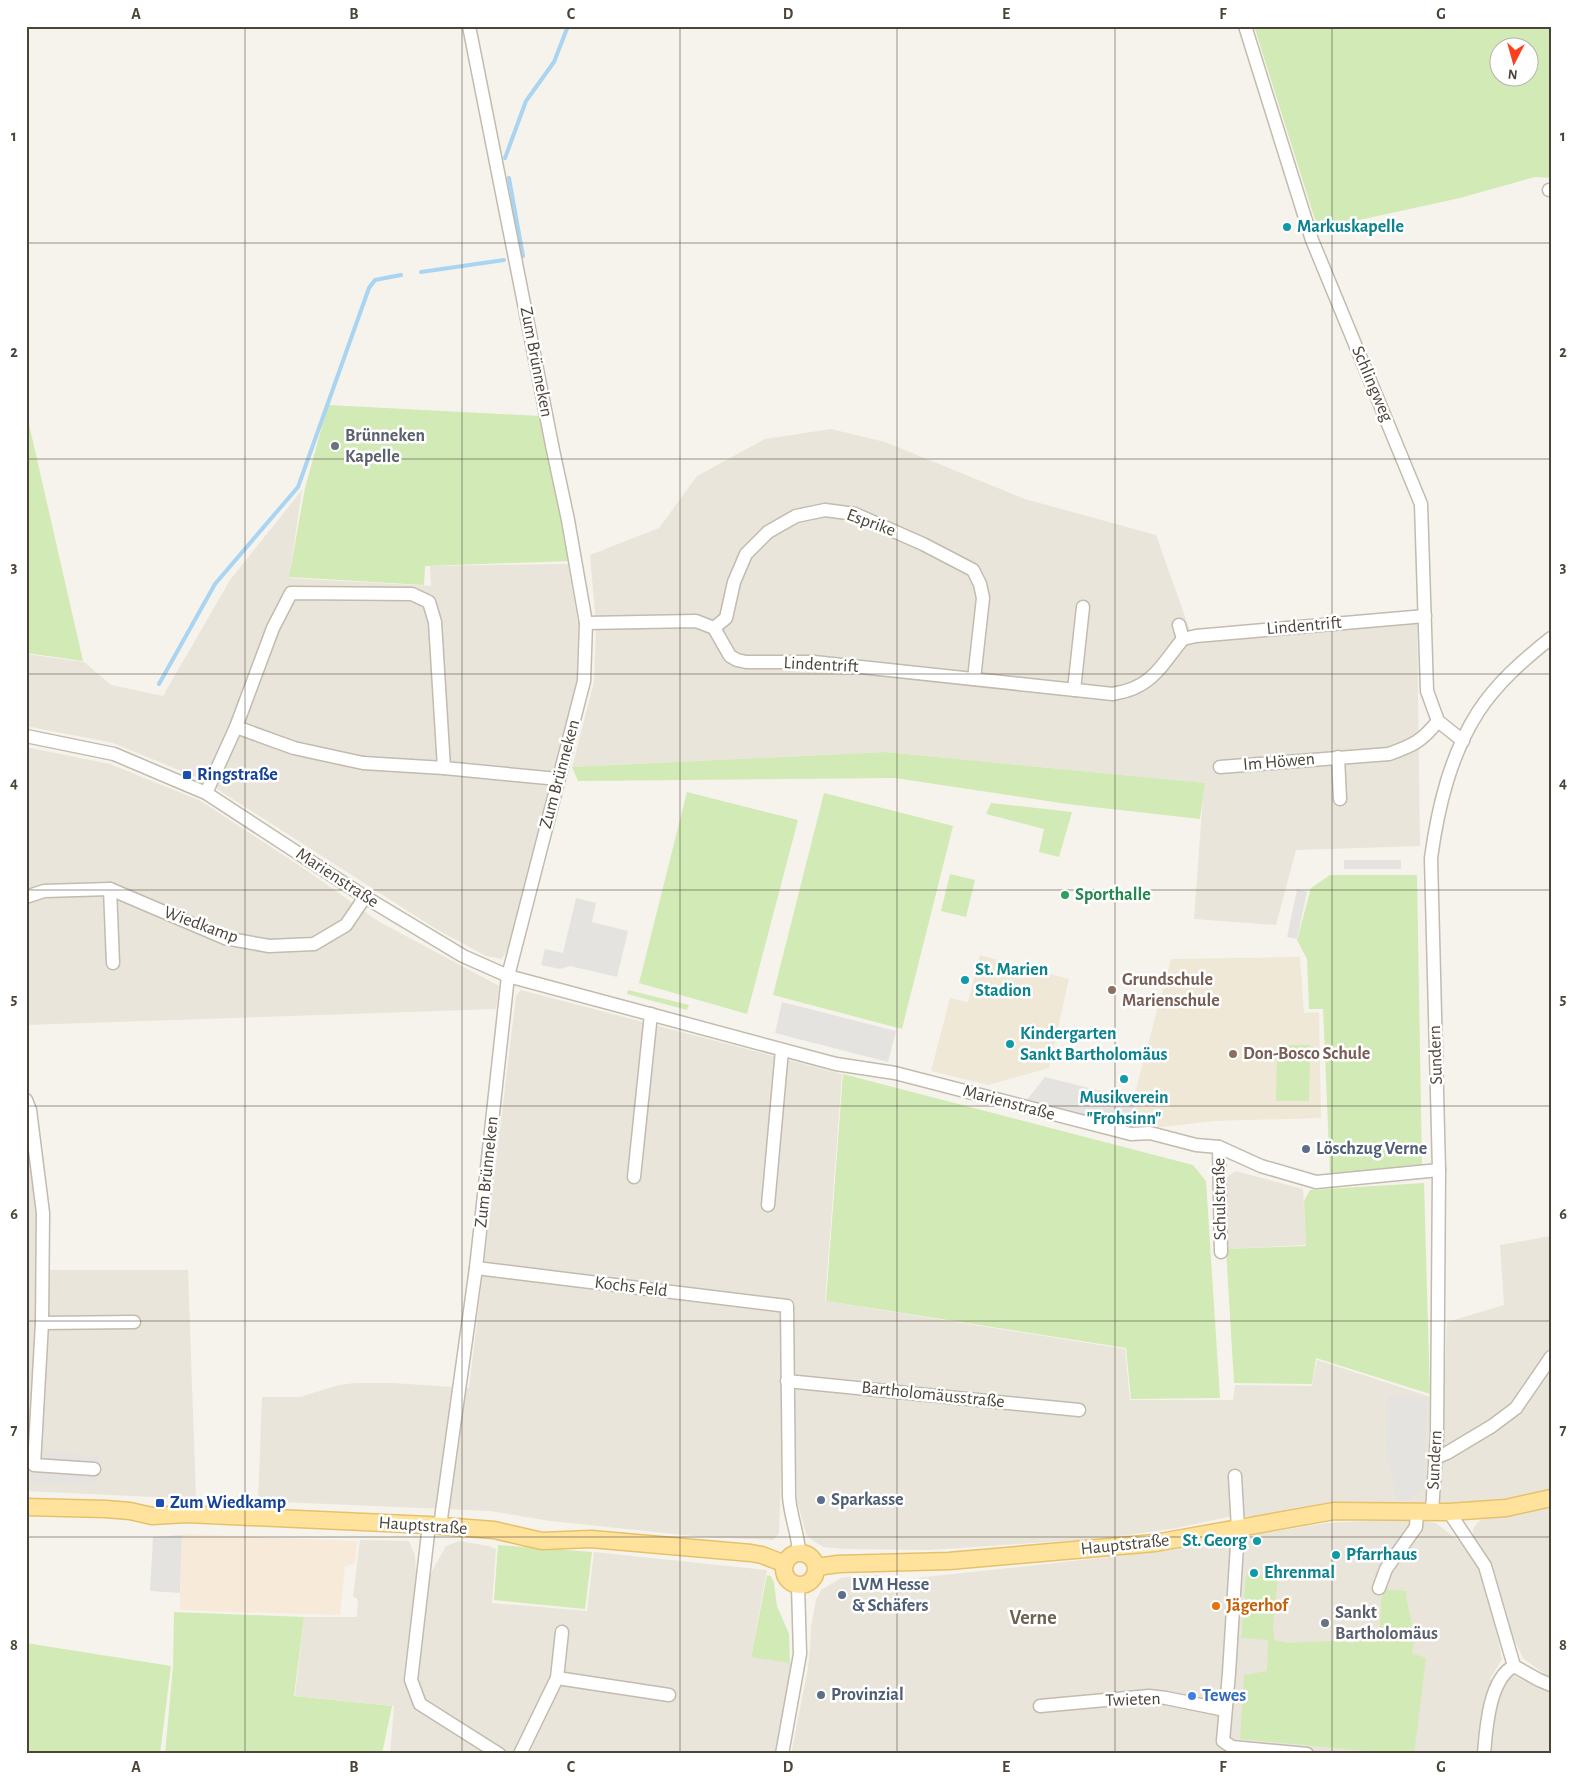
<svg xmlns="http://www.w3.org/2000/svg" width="1577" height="1780" font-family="'Alegreya Sans',sans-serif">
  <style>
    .residential { fill: #eae5da }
    .commercial { fill: #f7ead8 }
    .education { fill: #efe8d6 }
    .green { fill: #d2eab5; fill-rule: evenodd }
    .parking { fill: #e5e3e0 }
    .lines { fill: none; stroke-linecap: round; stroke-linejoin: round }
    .stream { stroke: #a9d4f2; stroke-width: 4 }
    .minor-casing { stroke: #c2bbae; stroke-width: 15 }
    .major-casing { stroke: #e6c16a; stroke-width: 19 }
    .minor { stroke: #fff; stroke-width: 12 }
    .major { stroke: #ffe39c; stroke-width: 16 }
    .grid { fill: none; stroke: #4b4439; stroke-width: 1; stroke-opacity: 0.55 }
    .culture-dot { fill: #0f9aa8; stroke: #fff; stroke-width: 2 }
    .worship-dot { fill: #6b7280; stroke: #fff; stroke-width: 2 }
    .transit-dot { fill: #1a4fb4; stroke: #fff; stroke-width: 2 }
    .leisure-dot { fill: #2e9e5b; stroke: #fff; stroke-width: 2 }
    .education-dot { fill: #8d6e63; stroke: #fff; stroke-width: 2 }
    .service-dot { fill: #5c6f8a; stroke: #fff; stroke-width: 2 }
    .food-dot { fill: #e8710a; stroke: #fff; stroke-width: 2 }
    .shop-dot { fill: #3f7fe0; stroke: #fff; stroke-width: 2 }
    .labels { text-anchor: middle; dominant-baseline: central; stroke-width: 5; stroke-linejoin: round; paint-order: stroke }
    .culture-label { font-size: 18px; font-weight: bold; fill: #0d838f; stroke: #fff; text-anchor: start }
    .street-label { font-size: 18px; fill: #4b4439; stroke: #fff }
    .worship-label { font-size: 18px; font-weight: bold; fill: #5b616d; stroke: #fff; text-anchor: start }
    .transit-label { font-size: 18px; font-weight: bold; fill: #164399; stroke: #fff; text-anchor: start }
    .leisure-label { font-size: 18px; font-weight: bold; fill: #27864d; stroke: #fff; text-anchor: start }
    .education-label { font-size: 18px; font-weight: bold; fill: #785e54; stroke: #fff; text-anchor: start }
    .service-label { font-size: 18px; font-weight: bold; fill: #4e5e75; stroke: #fff; text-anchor: start }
    .food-label { font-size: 18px; font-weight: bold; fill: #c56008; stroke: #fff; text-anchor: start }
    .shop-label { font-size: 18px; font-weight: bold; fill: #366cbe; stroke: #fff; text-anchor: start }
    .quarter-label { font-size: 20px; font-weight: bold; fill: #6e6250; stroke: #fff }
    .neatline { fill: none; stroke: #4b4439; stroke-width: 2 }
    .grid-label { font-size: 16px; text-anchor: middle; font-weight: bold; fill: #4b4439 }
  </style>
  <rect width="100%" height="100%" fill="#f6f3ec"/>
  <g class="residential">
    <path d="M 831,429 L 885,442 L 1025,499 L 1156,535 L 1193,639 L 1417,622 L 1420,846 L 1296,850 L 1276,925 L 1194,919 L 1204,783 L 885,752 L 572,767 L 594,682 L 596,625 L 590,555 L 659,528 L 697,476 L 765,439 Z"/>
    <path d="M 302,490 L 289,578 L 431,586 L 430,566 L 568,564 L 578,623 L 577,681 L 511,944 L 502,959 L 486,956 L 436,929 L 203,780 L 113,743 L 26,726 L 26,654 L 84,662 L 111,685 L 163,696 L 230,580 Z"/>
    <path d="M 26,747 L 110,764 L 201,801 L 306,870 L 378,921 L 499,986 L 496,1009 L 26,1025 Z"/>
    <path d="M 521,990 L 842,1074 L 825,1301 L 1125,1349 L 1130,1400 L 1233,1400 L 1235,1385 L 1312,1386 L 1317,1360 L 1431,1397 L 1427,1503 L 1340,1503 L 1254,1516 L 1228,1517 L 1177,1528 L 1108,1538 L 930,1550 L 844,1549 L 823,1547 L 812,1540 L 806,1534 L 797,1500 L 795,1439 L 782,1438 L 779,1534 L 773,1540 L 703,1537 L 550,1521 L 490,1511 L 258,1501 L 262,1397 L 300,1397 L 339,1385 L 355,1383 L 393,1383 L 469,1388 L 516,996 Z"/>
    <path d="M 26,1083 L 35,1110 L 45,1270 L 188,1270 L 196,1499 L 26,1491 Z"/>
    <path d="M 1236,1171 L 1303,1189 L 1306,1245 L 1226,1249 L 1224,1184 L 1228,1176 Z"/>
    <path d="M 1551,1236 L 1551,1491 L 1534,1495 L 1467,1503 L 1439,1503 L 1447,1322 L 1504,1305 L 1500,1245 Z"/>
    <path d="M 1551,1505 L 1551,1677 L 1547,1676 L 1523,1658 L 1506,1623 L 1473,1537 L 1473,1529 L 1478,1522 L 1485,1518 L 1507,1516 Z"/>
    <path d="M 1382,1520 L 1420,1520 L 1436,1523 L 1459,1541 L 1479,1569 L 1493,1614 L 1502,1659 L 1490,1679 L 1502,1685 L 1513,1675 L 1551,1693 L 1551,1754 L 791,1754 L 808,1668 L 810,1649 L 811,1627 L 816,1600 L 821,1590 L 841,1578 L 856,1576 L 874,1575 L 880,1575 L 880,1578 L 907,1579 L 981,1571 L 1118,1556 L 1327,1523 Z"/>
    <path d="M 360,1540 L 409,1541 L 415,1556 L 416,1576 L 413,1612 L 424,1613 L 430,1575 L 446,1546 L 459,1541 L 489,1546 L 496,1549 L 492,1603 L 587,1611 L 594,1552 L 767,1570 L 751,1656 L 793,1663 L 776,1754 L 390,1754 L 394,1706 L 295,1696 L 304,1617 L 357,1617 L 358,1600 L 353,1596 Z"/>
  </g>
  <path class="commercial" d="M 182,1534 L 357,1541 L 355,1563 L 345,1566 L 340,1615 L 180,1610 Z"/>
  <g class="education">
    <path d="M 980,955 L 1069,979 L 1049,1068 L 988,1085 L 931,1071 L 950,998 L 968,1002 Z"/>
    <path d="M 1300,957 L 1304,1013 L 1319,1012 L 1321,1118 L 1214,1121 L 1137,1130 L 1134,1096 L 1171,959 Z"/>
  </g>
  <g class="green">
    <path d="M 1254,26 L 1551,26 L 1551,178 L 1535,177 L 1460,198 L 1318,229 ZM 1500,48 L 1530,48 L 1530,78 L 1500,78 Z"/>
    <path d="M 328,405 L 540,416 L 570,561 L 425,566 L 424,585 L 289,577 L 305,488 Z"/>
    <path d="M 26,411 L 83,661 L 26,653 Z"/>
    <path d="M 885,752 L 1205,783 L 1200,819 L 1067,804 L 895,778 L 578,781 L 572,767 Z"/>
    <path d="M 687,792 L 798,820 L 747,1014 L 639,983 Z"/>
    <path d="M 824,793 L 953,826 L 902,1029 L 773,995 Z"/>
    <path d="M 991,803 L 1072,812 L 1059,857 L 1039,852 L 1044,829 L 986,814 Z"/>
    <path d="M 950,874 L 975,880 L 966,917 L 941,911 Z"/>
    <path d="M 1330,875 L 1417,875 L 1422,1167 L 1330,1173 L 1323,1009 L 1309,1009 L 1307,959 L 1297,940 L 1311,888 Z"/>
    <path d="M 628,990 L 689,1005 L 687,1010 L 627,994 Z"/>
    <path d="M 1277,1045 L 1310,1045 L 1309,1101 L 1276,1101 Z"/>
    <path d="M 843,1074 L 1193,1165 L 1206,1181 L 1220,1398 L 1131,1399 L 1126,1348 L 826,1301 Z"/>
    <path d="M 1424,1183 L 1430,1394 L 1316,1358 L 1312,1384 L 1234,1383 L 1226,1249 L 1306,1246 L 1304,1201 L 1310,1190 Z"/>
    <path d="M 498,1545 L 592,1552 L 585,1609 L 494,1600 Z"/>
    <path d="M 767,1575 L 771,1576 L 774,1583 L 777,1606 L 789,1634 L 790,1663 L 751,1657 Z"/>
    <path d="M 1246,1575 L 1278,1576 L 1273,1626 L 1274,1640 L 1288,1643 L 1331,1641 L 1354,1643 L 1355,1640 L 1379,1636 L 1382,1589 L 1407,1591 L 1406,1597 L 1415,1636 L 1412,1653 L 1426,1658 L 1414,1754 L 1398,1754 L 1240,1739 L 1244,1675 L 1267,1671 L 1268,1640 L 1241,1638 Z"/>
    <path d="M 174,1612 L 304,1617 L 294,1696 L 392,1706 L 382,1754 L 165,1754 L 173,1666 Z"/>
    <path d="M 26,1643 L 171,1666 L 160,1754 L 26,1754 Z"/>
  </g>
  <g class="parking">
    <rect x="1344" y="860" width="57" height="9"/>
    <path d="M 1297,889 L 1307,892 L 1297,939 L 1287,937 Z"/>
    <path d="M 576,898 L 596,903 L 592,922 L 628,931 L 617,977 L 570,966 L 560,969 L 541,965 L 545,949 L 563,953 Z"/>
    <path d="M 782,1002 L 896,1031 L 888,1062 L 775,1033 Z"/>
    <path d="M 1045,1077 L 1134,1099 L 1136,1130 L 1026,1101 Z"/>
    <path d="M 1388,1396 L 1428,1397 L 1424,1487 L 1409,1499 L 1396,1501 L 1387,1450 Z"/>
    <path d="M 43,1452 L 99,1456 L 97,1486 L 30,1482 L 31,1470 L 42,1470 Z"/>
    <path d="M 182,1535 L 180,1593 L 150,1591 L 153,1537 Z"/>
  </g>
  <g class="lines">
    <g class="stream">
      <path d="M 505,158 L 526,101 L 554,62 L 568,26"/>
      <path d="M 509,178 L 523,256"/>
      <path d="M 421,272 L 504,260"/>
      <path d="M 159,684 L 215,584 L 298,487 L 369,288 L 375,280 L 401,275"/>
    </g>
    <g class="minor-casing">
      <g id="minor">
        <path d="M 1245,26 L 1312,240 L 1421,504 L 1427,691 L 1438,721 L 1463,741"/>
        <path d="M 1549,190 L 1551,190"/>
        <path d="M 586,623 L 696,621 L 714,628 L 730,656 L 737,660 L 746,662 L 814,662 L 1113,694 C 1121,692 1129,691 1136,687 C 1157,678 1169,655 1183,639 L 1179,625"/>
        <path d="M 714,628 L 726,618 L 734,582 L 746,554 L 768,532 L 796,516 L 825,510 L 855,514 L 923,544 L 973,570 L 980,584 L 983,598 L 974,679"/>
        <path d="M 1183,639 L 1196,636 L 1425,616"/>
        <path d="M 1074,690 L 1083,607"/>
        <path d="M 236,727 L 294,748 L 363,763 L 444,768"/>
        <path d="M 26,736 L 114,754 L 206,793 L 365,897 L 463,956 L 508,976 L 836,1064 L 895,1073 L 1131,1134 L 1150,1133 L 1196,1145 L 1219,1147 L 1261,1166 L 1316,1182 L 1439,1170"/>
        <path d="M 1338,757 L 1340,799"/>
        <path d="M 1220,767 L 1389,754 C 1414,745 1422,741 1438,721"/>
        <path d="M 206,793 L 236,727 L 273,628 L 291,593 L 412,594 L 429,602 L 435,622 L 444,768 L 558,779"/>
        <path d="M 110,889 L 113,963"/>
        <path d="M 26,897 L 44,891 L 110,889 L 225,938 L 269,946 L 314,944 L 346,925 L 365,897"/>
        <path d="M 26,1100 L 30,1110 L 43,1213 L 42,1323 L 34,1465 L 94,1469"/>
        <path d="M 1219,1147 L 1221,1252"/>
        <path d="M 634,1177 L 651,1014"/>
        <path d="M 768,1205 L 782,1050"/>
        <path d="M 476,1268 L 787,1306 L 789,1496 C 790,1515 798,1533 799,1552"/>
        <path d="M 42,1323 L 134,1322"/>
        <path d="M 787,1381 L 1079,1410"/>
        <path d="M 1435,1458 L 1447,1453 L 1492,1426 L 1516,1408 L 1551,1357"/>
        <path d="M 1235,1476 L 1238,1529 L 1229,1673 L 1223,1741 L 1232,1747 L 1307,1754"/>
        <path d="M 1432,1511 L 1437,1436 L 1439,1170 L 1431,858 C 1438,807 1450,756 1478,712 C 1497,683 1523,660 1551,638"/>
        <path d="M 1449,1512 L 1485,1566 L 1514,1666 L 1539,1680 L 1551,1685"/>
        <path d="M 429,1525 L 411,1680 L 420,1704 L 499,1754"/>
        <path d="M 440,1526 L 476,1268 L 508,976 L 584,681 L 586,623 L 568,520 L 553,450 L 469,26"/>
        <path d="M 1379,1588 L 1386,1569 L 1416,1527 L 1417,1511"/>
        <path d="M 557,1678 L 562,1632"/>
        <path d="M 1040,1706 L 1149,1696 L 1166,1698 L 1225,1710"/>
        <path d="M 520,1754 L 557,1678 L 669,1695"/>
        <path d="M 782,1754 L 800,1654 L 798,1585"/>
        <path d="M 1484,1754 C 1486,1729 1489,1679 1514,1666"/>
      </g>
    </g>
    <g class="major-casing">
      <g id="major">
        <path d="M 26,1507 L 106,1509 L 130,1511 L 152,1516 L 187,1514 L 429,1525 L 494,1530 L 542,1541 L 591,1539 L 751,1553 L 762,1555 L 785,1564"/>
        <circle cx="800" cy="1569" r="16"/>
        <path d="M 817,1567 L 838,1564 L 949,1561 L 1155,1543 L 1334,1511 L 1449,1512 L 1506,1508 L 1551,1498"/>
      </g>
    </g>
    <use href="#minor" class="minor"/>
    <use href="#major" class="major"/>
  </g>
  <path class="grid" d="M 245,26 L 245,1754M 462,26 L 462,1754M 680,26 L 680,1754M 897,26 L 897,1754M 1115,26 L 1115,1754M 1332,26 L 1332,1754M 26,243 L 1551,243M 26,459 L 1551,459M 26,674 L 1551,674M 26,890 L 1551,890M 26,1106 L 1551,1106M 26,1321 L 1551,1321M 26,1537 L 1551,1537"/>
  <g class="culture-dot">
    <circle cx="1287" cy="227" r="5"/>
    <circle cx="965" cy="980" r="5"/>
    <circle cx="1010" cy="1044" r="5"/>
    <circle cx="1124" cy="1079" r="5"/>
    <circle cx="1257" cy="1541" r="5"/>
    <circle cx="1336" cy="1555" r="5"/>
    <circle cx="1254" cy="1573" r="5"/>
  </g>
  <g class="worship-dot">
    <circle cx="335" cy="446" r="5"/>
    <circle cx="1325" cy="1623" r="5"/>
  </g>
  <g class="transit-dot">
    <rect x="182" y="770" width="10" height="10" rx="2.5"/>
    <rect x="155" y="1498" width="10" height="10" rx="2.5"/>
  </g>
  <circle class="leisure-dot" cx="1065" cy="895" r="5"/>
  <g class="education-dot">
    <circle cx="1112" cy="990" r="5"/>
    <circle cx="1233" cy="1054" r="5"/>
  </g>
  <g class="service-dot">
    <circle cx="1306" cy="1149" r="5"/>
    <circle cx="821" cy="1500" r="5"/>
    <circle cx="842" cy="1595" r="5"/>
    <circle cx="821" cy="1695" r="5"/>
  </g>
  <circle class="food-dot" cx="1216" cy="1606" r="5"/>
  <circle class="shop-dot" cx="1192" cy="1696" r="5"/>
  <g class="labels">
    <g class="culture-label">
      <text x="1297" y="227">Markuskapelle</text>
      <text x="975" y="970">St. Marien<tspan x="975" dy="21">Stadion</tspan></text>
      <text x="1020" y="1034">Kindergarten<tspan x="1020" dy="21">Sankt Bartholomäus</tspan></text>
      <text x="1124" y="1098" text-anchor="middle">Musikverein<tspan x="1124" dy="21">"Frohsinn"</tspan></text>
      <text x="1247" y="1541" text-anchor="end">St. Georg</text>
      <text x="1346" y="1555">Pfarrhaus</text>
      <text x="1264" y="1573">Ehrenmal</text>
    </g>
    <g class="street-label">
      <text transform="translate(536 362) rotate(79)">Zum Brünneken</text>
      <text transform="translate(1372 384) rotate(67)">Schlingweg</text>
      <text transform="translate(871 523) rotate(20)">Esprike</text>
      <text transform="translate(1304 626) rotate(-5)">Lindentrift</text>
      <text transform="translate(821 665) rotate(3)">Lindentrift</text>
      <text transform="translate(1279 762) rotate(-5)">Im Höwen</text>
      <text transform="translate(560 774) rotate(-75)">Zum Brünneken</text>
      <text transform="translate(337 878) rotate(33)">Marienstraße</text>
      <text transform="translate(201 925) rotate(20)">Wiedkamp</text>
      <text transform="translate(1436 1055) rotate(-92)">Sundern</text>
      <text transform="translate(1009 1103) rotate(15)">Marienstraße</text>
      <text transform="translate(487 1172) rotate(-84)">Zum Brünneken</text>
      <text transform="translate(1220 1199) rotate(-91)">Schulstraße</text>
      <text transform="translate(631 1287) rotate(7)">Kochs Feld</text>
      <text transform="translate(933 1395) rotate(6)">Bartholomäusstraße</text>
      <text transform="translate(1435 1460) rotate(-87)">Sundern</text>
      <text transform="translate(423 1526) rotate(4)">Hauptstraße</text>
      <text transform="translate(1125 1545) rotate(-6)">Hauptstraße</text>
      <text transform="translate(1133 1700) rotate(-2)">Twieten</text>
    </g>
    <g class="worship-label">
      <text x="345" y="436">Brünneken<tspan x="345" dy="21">Kapelle</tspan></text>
      <text x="1335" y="1613">Sankt<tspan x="1335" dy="21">Bartholomäus</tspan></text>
    </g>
    <g class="transit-label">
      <text x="197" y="775">Ringstraße</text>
      <text x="170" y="1503">Zum Wiedkamp</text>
    </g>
    <g class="leisure-label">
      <text x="1075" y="895">Sporthalle</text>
    </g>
    <g class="education-label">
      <text x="1122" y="980">Grundschule<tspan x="1122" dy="21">Marienschule</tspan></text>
      <text x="1243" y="1054">Don-Bosco Schule</text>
    </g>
    <g class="service-label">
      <text x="1316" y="1149">Löschzug Verne</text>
      <text x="831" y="1500">Sparkasse</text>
      <text x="852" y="1585">LVM Hesse<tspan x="852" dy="21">&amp; Schäfers</tspan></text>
      <text x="831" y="1695">Provinzial</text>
    </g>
    <g class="food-label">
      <text x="1226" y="1606">Jägerhof</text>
    </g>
    <g class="shop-label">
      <text x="1202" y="1696">Tewes</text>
    </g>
    <g class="quarter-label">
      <text x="1033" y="1618">Verne</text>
    </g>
  </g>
  <rect width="1577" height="1780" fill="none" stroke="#ffffff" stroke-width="55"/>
  <g transform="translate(1514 62) rotate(186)"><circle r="24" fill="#ffffff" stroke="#b7b4b0"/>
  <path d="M0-4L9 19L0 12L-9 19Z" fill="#fc3f1d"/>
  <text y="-8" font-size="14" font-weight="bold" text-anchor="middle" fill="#4b4439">N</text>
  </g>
  <rect x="28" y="28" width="1522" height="1724" class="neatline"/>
  <g class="grid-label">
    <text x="136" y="19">A</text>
    <text x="354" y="19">B</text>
    <text x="571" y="19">C</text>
    <text x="788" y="19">D</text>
    <text x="1006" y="19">E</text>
    <text x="1223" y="19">F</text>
    <text x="1441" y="19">G</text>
    <text x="14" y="141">1</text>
    <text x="1563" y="141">1</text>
    <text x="14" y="357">2</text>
    <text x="1563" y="357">2</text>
    <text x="14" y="572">3</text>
    <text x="1563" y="572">3</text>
    <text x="14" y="788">4</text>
    <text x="1563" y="788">4</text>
    <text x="14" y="1004">5</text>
    <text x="1563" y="1004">5</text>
    <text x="14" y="1219">6</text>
    <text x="1563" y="1219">6</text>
    <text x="14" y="1435">7</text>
    <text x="1563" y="1435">7</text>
    <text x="14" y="1650">8</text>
    <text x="1563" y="1650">8</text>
    <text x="136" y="1772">A</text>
    <text x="354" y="1772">B</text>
    <text x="571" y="1772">C</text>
    <text x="788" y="1772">D</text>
    <text x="1006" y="1772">E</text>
    <text x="1223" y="1772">F</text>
    <text x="1441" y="1772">G</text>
  </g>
</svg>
